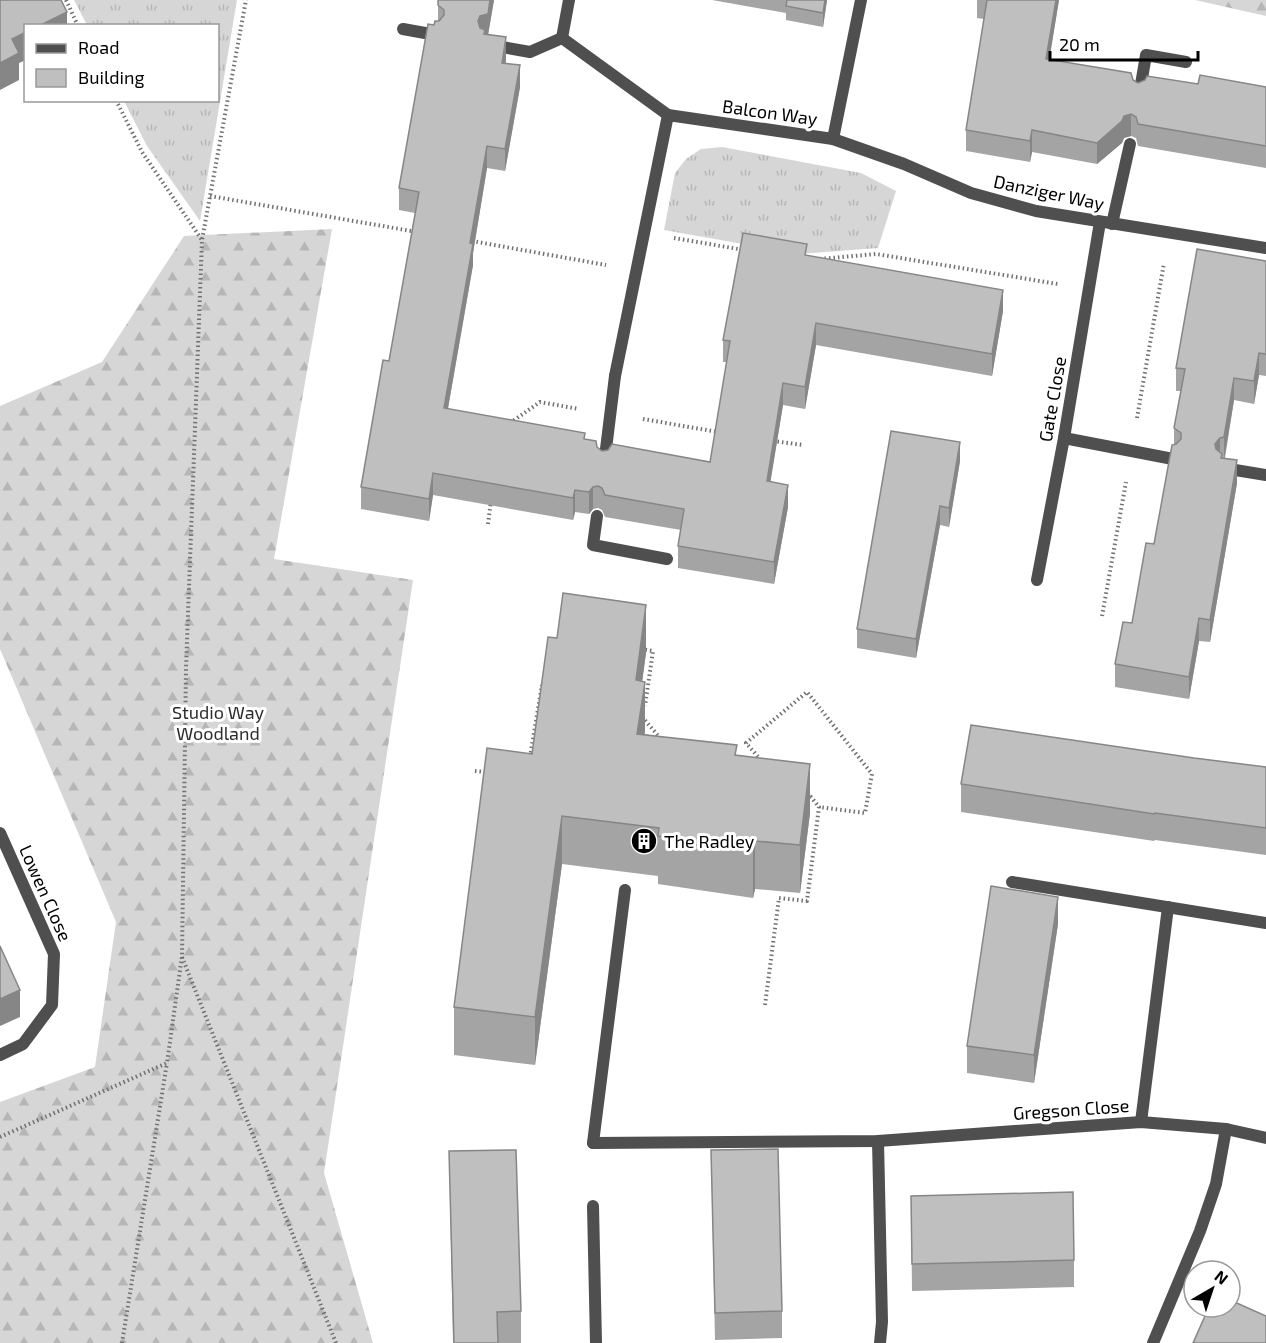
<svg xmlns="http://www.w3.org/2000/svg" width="1266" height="1343" font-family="'Exo 2',sans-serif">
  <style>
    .grass { fill: url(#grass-tufts) }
    .forest { fill: url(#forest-firs) }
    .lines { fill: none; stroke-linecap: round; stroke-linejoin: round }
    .path { stroke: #717171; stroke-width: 4; stroke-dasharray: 1.5 3; stroke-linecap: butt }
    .service { stroke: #4f4f4f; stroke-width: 12 }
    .minor { stroke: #4f4f4f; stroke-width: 12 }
    .wall { fill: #a4a4a4 }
    .shaded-wall { fill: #868686 }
    .building { fill: #bfbfbf; stroke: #868686; stroke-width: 1.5 }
    .labels { text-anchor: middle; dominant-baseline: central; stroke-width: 6; stroke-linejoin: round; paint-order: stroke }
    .street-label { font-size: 18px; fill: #000; stroke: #fff }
    .park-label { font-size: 18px; fill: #2d2d2d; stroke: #fff }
    .poi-label { font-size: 18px; fill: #000; stroke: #fff; text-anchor: start }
  </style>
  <defs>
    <pattern id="grass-tufts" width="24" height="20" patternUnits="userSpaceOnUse" patternTransform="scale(1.5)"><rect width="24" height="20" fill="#d6d6d6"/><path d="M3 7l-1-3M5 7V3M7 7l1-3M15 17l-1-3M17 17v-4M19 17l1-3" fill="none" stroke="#b6b6b6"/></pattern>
    <pattern id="forest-firs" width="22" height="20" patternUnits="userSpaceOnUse" patternTransform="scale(1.5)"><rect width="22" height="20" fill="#d6d6d6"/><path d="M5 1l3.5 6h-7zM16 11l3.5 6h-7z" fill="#b6b6b6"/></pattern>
  </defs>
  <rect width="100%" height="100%" fill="#fff"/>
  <g class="grass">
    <path d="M 74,0 L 237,0 L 200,221 L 147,146 L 124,101 L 218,100 L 218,26 L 87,25 Z"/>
    <path d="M 722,147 L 861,173 L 896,191 L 878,248 L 799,254 L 664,230 L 675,173 L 686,159 L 701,149 Z"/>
  </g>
  <g class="forest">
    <path d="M 1195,0 L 1266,0 L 1266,16 Z"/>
    <path d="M 332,229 L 274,559 L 413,580 L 324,1173 L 373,1343 L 0,1343 L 0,1102 L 95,1067 L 116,922 L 0,649 L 0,406 L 102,362 L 184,236 Z"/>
  </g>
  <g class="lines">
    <g class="path">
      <path d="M 66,0 L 78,26"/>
      <path d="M 116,100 L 142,152 L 202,240"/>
      <path d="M 210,196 L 417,232"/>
      <path d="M 674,238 L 744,250"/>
      <path d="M 472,241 L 606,265"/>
      <path d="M 820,259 L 876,254 L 1058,284"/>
      <path d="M 1137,418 L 1164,263"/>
      <path d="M 643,419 L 718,432"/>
      <path d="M 510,423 L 540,402 L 579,409"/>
      <path d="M 773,441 L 803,445"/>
      <path d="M 488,524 L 491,501"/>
      <path d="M 1102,616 L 1126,482"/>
      <path d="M 641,649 L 653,651 L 645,706"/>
      <path d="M 644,717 L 643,718 L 661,739"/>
      <path d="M 530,757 L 542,685"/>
      <path d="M 761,760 L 746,743 L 807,692 L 872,774 L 865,813 L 819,807"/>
      <path d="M 475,771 L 486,772"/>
      <path d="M 182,957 L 336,1343"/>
      <path d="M 765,1005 L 779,898 L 807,901 L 819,807 L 811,797 L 807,796"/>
      <path d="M 0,1137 L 167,1063 L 182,956 L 186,668 L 202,240 L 246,0"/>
      <path d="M 122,1343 L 167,1063"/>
    </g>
    <g class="service">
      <path d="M 403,29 L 436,35"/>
      <path d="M 491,45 L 530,52 L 562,38"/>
      <path d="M 1139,96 L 1146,55 L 1186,62"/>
      <path d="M 1112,224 L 1130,144"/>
      <path d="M 1064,438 L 1173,459"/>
      <path d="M 604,465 L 615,376"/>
      <path d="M 1223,468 L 1266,475"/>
      <path d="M 597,516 L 593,545 L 667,559"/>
      <path d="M 593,1143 L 625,890"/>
      <path d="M 593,1206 L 596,1343"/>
      <path d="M 1153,1343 L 1200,1231 L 1216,1184 L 1226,1129"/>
    </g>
    <g class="minor">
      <path d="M 569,0 L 562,38 L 668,115"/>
      <path d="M 833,139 L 904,164 L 971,193 L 1036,211 L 1266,248"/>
      <path d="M 615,376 L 668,115 L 833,139 L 861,0"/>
      <path d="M 1037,580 L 1064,438 L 1100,222"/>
      <path d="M 0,833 L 54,954 L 52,1005 L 23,1044 L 0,1055"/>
      <path d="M 1012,882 L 1266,923"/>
      <path d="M 1141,1122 L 1168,907"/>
      <path d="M 878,1141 L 882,1322 L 880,1343"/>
      <path d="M 593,1143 L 878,1141 L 1141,1122 L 1226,1129 L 1266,1138"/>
    </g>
  </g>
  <g class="wall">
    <path d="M 438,0 L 494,0 L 488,35 L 506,59 L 506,63 L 520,87 L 505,171 L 487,168 L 473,253 L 473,265 L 448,409 L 585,439 L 602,451 L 710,462 L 727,362 L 723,362 L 723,340 L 807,255 L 1003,311 L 992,376 L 816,345 L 805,409 L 783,405 L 770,482 L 788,507 L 774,584 L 678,568 L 678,546 L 681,530 L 605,517 L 602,510 L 598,508 L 593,509 L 589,514 L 575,512 L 573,520 L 433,495 L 429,521 L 361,509 L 361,487 L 389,361 L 415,213 L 399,210 L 399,188 L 434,25 L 438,21 Z"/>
    <path d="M 712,0 L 827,0 L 823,27 L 786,20 L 786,13 Z"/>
    <path d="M 977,0 L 1059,0 L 1049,59 L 1133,80 L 1138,83 L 1266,87 L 1266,168 L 1138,146 L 1136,138 L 1131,136 L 1124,138 L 1122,143 L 1097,164 L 1032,152 L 1030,162 L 966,151 L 966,130 L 984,19 L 977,18 Z"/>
    <path d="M 1266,261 L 1266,376 L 1259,375 L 1254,404 L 1234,400 L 1225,458 L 1237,483 L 1210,642 L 1199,641 L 1189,699 L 1115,687 L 1115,664 L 1132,623 L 1154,544 L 1174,444 L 1174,428 L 1181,391 L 1176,391 L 1176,368 Z"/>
    <path d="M 960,461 L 949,527 L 940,525 L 916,658 L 857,648 L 857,629 Z"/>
    <path d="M 646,653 L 642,681 L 645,730 L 645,734 L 737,755 L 810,813 L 800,893 L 755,889 L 753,898 L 658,884 L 658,876 L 562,864 L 535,1065 L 454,1055 L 454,1007 L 532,754 Z"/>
    <path d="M 1194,758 L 1266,767 L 1266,855 L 1155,840 L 1154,841 L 961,812 L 961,784 Z"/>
    <path d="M 1058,924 L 1034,1083 L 967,1073 L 967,1046 Z"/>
    <path d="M 711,1150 L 782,1311 L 782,1338 L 715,1340 Z"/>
    <path d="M 449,1151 L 521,1311 L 521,1343 L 453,1343 Z"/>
    <path d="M 911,1196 L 1074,1260 L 1074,1287 L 912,1291 Z"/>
  </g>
  <g class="shaded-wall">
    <path d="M 490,0 L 494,0 L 485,52 L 478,21 Z"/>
    <path d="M 825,0 L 827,0 L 823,27 L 823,13 Z"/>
    <path d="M 1056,0 L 1059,0 L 1046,80 L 1046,59 Z"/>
    <path d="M 67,12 L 67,26 L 39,26 Z"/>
    <path d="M 26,32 L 26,60 L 19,63 L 19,80 L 0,90 L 0,63 L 12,39 Z"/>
    <path d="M 506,37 L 506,59 L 502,84 L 502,63 Z"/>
    <path d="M 520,65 L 520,87 L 505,171 L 505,149 Z"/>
    <path d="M 1131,114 L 1131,136 L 1124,138 L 1122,143 L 1097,164 L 1097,143 L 1124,116 Z"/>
    <path d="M 1032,130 L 1032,152 L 1030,162 L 1030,141 Z"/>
    <path d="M 487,146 L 487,168 L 473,253 L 473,265 L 444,430 L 444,408 L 470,243 Z"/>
    <path d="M 1003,290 L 1003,311 L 992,376 L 992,354 Z"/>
    <path d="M 816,323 L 816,345 L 805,409 L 805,387 Z"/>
    <path d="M 1259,353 L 1259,375 L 1254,404 L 1254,381 Z"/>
    <path d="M 1234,378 L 1234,400 L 1224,460 L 1224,437 Z"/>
    <path d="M 783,383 L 783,405 L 767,503 L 767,481 Z"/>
    <path d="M 1220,438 L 1220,461 L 1215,466 L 1215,444 Z"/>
    <path d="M 960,442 L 960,461 L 949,527 L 949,508 Z"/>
    <path d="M 1237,460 L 1237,483 L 1210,642 L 1210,620 Z"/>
    <path d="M 433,473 L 433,495 L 429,521 L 429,499 Z"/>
    <path d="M 788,485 L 788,507 L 774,584 L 774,562 Z"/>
    <path d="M 593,487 L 593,509 L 589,514 L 589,492 Z"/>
    <path d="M 575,490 L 575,512 L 573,520 L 573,498 Z"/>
    <path d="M 940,506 L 940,525 L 916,658 L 916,639 Z"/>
    <path d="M 646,605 L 646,653 L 636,728 L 636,680 Z"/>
    <path d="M 1199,618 L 1199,641 L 1189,699 L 1189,677 Z"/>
    <path d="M 645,682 L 645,730 L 637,782 L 637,734 Z"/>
    <path d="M 810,764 L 810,813 L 800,893 L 800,845 Z"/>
    <path d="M 562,816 L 562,864 L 535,1065 L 535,1017 Z"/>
    <path d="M 755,841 L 755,889 L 753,898 L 753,849 Z"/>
    <path d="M 1058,897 L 1058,924 L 1034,1083 L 1034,1055 Z"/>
    <path d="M 20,990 L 20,1017 L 0,1026 L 0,999 Z"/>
  </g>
  <g class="building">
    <path d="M 0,0 L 61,0 L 67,12 L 39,26 L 26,26 L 26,32 L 12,39 L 19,53 L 0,63 Z"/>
    <path d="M 438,0 L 490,0 L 488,14 L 480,16 L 478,21 L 480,28 L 485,30 L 484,34 L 506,37 L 502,63 L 520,65 L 505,149 L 487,146 L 470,243 L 473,244 L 444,408 L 585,433 L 584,439 L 596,441 L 597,447 L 602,451 L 608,450 L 612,444 L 710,462 L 730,341 L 723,340 L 743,233 L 807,244 L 805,255 L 1003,290 L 992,354 L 816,323 L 805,387 L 783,383 L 767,481 L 788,485 L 774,562 L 678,546 L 684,509 L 605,495 L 602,488 L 598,486 L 593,487 L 589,492 L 575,490 L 573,498 L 433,473 L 429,499 L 361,487 L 383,360 L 389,361 L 419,192 L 399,188 L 428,24 L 434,25 L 435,21 L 439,21 L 444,15 L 444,10 L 438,5 Z"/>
    <path d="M 787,0 L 825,0 L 823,13 L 786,6 Z"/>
    <path d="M 987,0 L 1056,0 L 1046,59 L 1131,73 L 1133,80 L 1138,83 L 1145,80 L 1147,76 L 1198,84 L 1200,75 L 1266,87 L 1266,146 L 1138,124 L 1136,117 L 1131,114 L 1124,116 L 1122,121 L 1097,143 L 1032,130 L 1030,141 L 966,130 Z"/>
    <path d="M 1197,249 L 1266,261 L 1266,354 L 1259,353 L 1254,381 L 1234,378 L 1224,437 L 1220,438 L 1215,444 L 1216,449 L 1222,454 L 1221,458 L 1237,460 L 1210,620 L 1199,618 L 1189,677 L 1115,664 L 1123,622 L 1132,623 L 1146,543 L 1154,544 L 1172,445 L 1176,444 L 1181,439 L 1181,433 L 1174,428 L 1185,369 L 1176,368 Z"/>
    <path d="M 891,431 L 960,442 L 949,508 L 940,506 L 916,639 L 857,629 Z"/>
    <path d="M 563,593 L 646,605 L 636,680 L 645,682 L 637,734 L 737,745 L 735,755 L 810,764 L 800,845 L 755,841 L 753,849 L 658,836 L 659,828 L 562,816 L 535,1017 L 454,1007 L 487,748 L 532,754 L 548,637 L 557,638 Z"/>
    <path d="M 971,725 L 1194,758 L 1266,767 L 1266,828 L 1155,813 L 1154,814 L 961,784 Z"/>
    <path d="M 991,886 L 1058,897 L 1034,1055 L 967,1046 Z"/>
    <path d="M 0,946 L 20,990 L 0,999 Z"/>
    <path d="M 778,1149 L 782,1311 L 715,1313 L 711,1150 Z"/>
    <path d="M 516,1150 L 521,1311 L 497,1312 L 498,1343 L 454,1343 L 449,1151 Z"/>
    <path d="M 1073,1192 L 1074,1260 L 912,1264 L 911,1196 Z"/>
    <path d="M 1230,1300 L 1266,1316 L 1266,1343 L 1193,1343 L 1209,1307 L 1230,1307 Z"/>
  </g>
  <defs>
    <g id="building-disc" transform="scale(1.35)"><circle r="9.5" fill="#000" stroke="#fff"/><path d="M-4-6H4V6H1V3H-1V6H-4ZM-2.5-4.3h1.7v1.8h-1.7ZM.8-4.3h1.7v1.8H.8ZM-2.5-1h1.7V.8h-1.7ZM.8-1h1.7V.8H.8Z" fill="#fff"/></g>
  </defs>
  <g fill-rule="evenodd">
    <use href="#building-disc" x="644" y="841"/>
  </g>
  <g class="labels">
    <g class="street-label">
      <text transform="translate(770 112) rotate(8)">Balcon Way</text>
      <text transform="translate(1049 192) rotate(12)">Danziger Way</text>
      <text transform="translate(1052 399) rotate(-80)">Gate Close</text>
      <text transform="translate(46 893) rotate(66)">Lowen Close</text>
      <text transform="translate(1071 1109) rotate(-4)">Gregson Close</text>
    </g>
    <g class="park-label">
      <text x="218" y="712">Studio Way<tspan x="218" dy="21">Woodland</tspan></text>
    </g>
    <g class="poi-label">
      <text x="664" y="841">The Radley</text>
    </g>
  </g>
  <rect x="24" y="24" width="195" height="78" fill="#ffffff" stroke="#999999" stroke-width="1.5"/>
  <rect x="36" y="44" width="30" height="9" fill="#4f4f4f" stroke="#999999" stroke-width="1.5"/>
  <text x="78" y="54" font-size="18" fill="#000000">Road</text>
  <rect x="36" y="69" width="30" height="18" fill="#bfbfbf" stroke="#999999" stroke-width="1.5"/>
  <text x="78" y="84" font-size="18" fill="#000000">Building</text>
  <g transform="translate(1212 1289) rotate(39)"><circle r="28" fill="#ffffff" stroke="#999999" stroke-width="1.5"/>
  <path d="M0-4.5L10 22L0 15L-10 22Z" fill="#000000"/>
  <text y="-9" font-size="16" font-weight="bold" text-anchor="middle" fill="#000000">N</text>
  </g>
  <path d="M1050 51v9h148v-9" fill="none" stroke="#000000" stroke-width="3"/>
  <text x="1059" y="51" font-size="18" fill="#000000" stroke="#ffffff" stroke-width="4.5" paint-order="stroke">20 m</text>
</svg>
